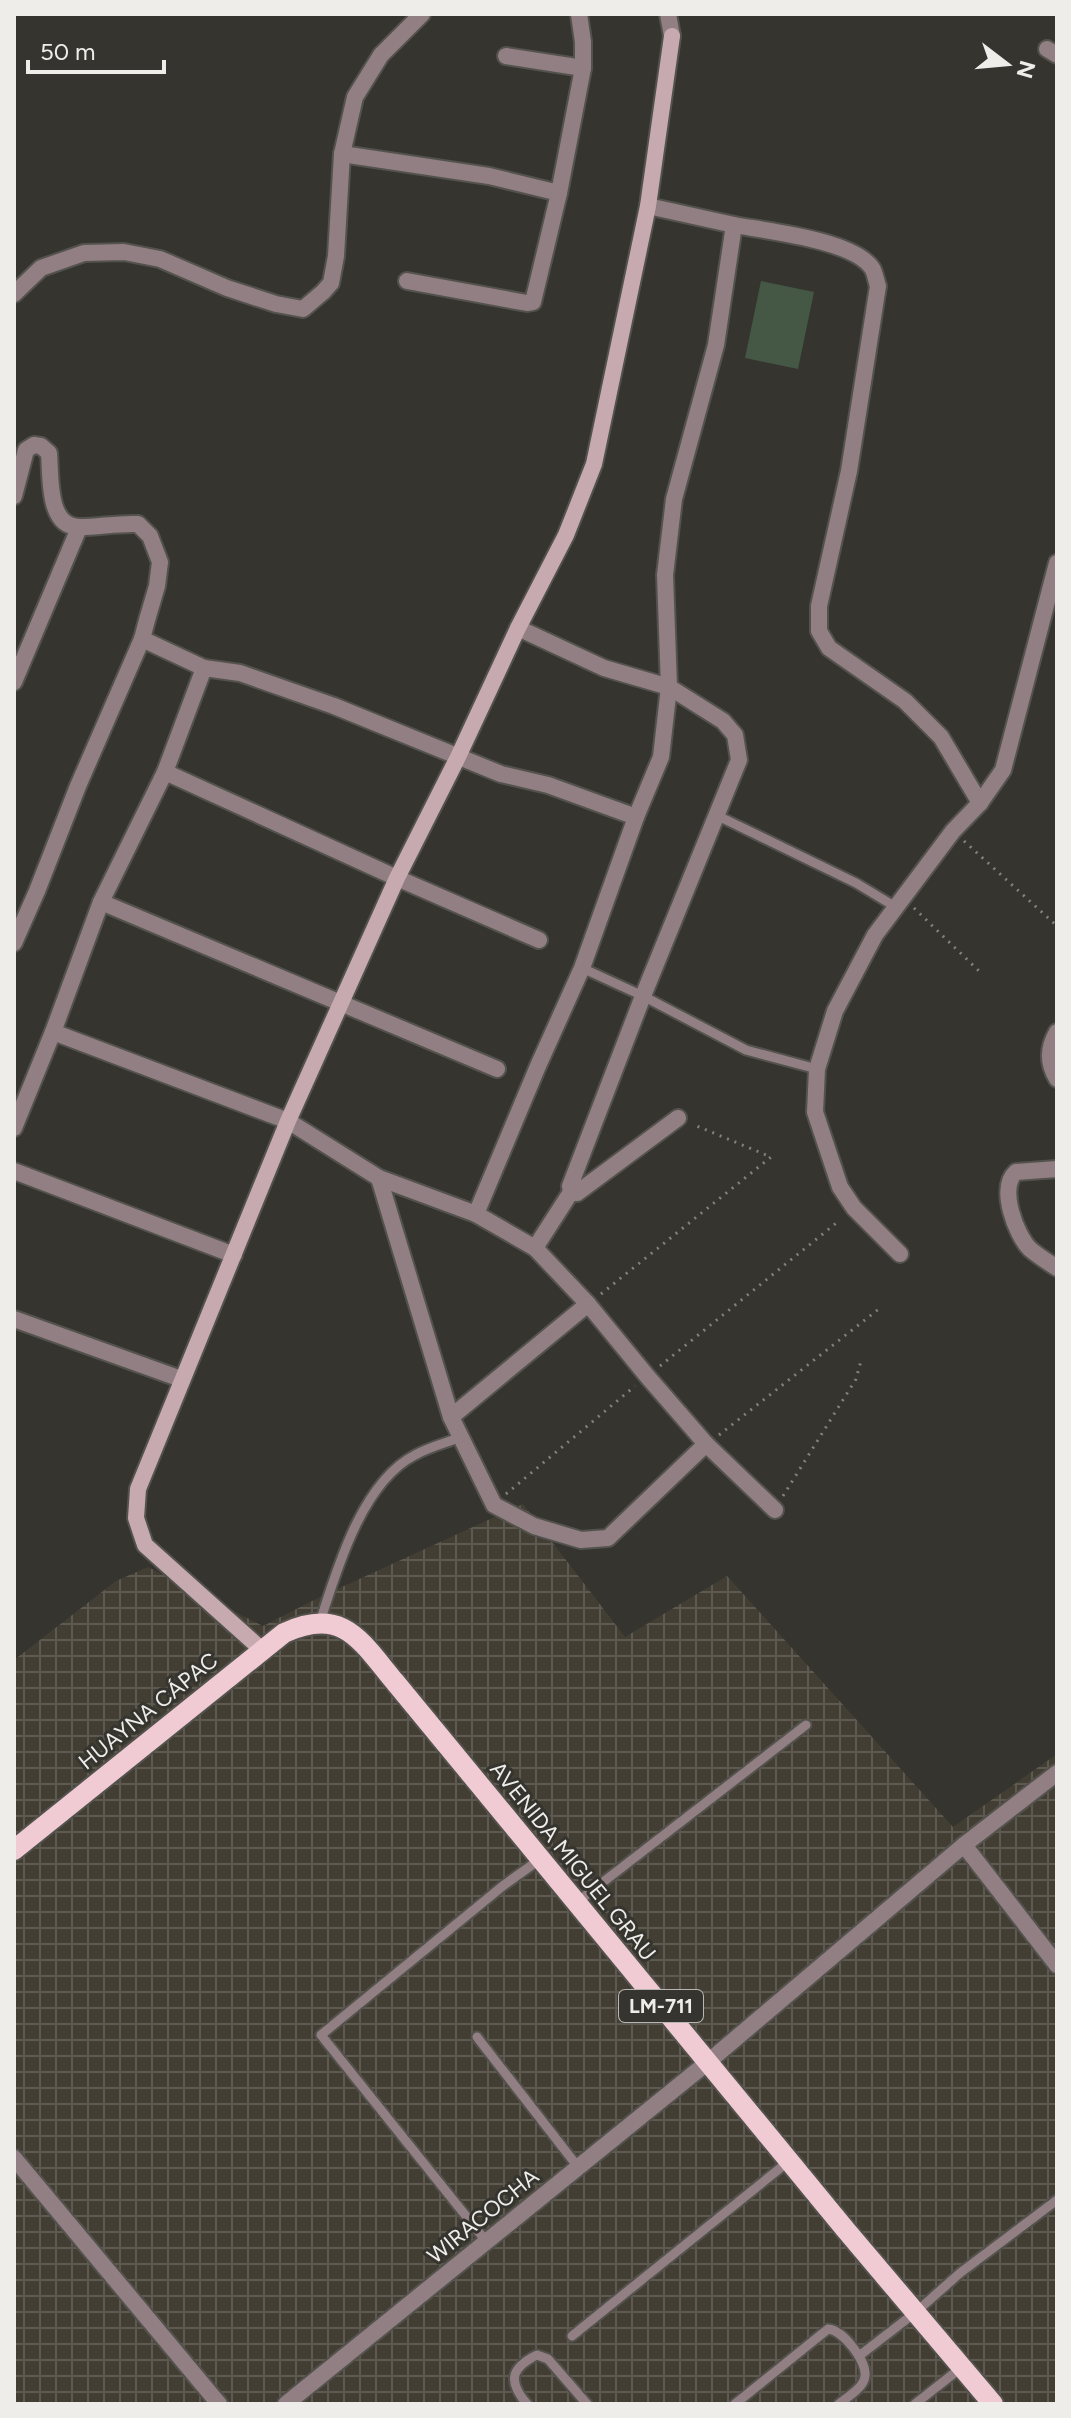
<svg xmlns="http://www.w3.org/2000/svg" width="1071" height="2418" font-family="Figtree,sans-serif">
  <style>
    .industrial { fill: url(#industrial-grid) }
    .pitch { fill: #445845 }
    .lines { fill: none; stroke-linecap: round; stroke-linejoin: round }
    .lane-casing { stroke: #53524d; stroke-width: 13 }
    .street-casing { stroke: #53524d; stroke-width: 20 }
    .secondary-casing { stroke: #53524d; stroke-width: 20 }
    .primary-casing { stroke: #53524d; stroke-width: 24 }
    .path { stroke: #82817d; stroke-width: 3; stroke-dasharray: 2 6; stroke-linecap: butt }
    .lane { stroke: #917f83; stroke-width: 9 }
    .street { stroke: #917f83; stroke-width: 16 }
    .secondary { stroke: #c6aab0; stroke-width: 16 }
    .primary { stroke: #f0cbd3; stroke-width: 20 }
    .labels { text-anchor: middle; dominant-baseline: central; stroke-width: 6; stroke-linejoin: round; paint-order: stroke }
    .shield { fill: #35342f; stroke: #b7b6b2; stroke-width: 2 }
    .shield-label { font-size: 20px; font-weight: bold; fill: #efedea }
    .street-label { font-size: 22px; fill: #efedea; stroke: #35342f }
  </style>
  <defs>
    <pattern id="industrial-grid" width="8" height="8" patternUnits="userSpaceOnUse" patternTransform="scale(2)"><rect width="8" height="8" fill="#423e33"/><path d="M0 4h8M4 0v8" fill="none" stroke="#5e5a51"/></pattern>
  </defs>
  <rect width="100%" height="100%" fill="#35342f"/>
  <path class="industrial" d="M 523,1504 L 625,1637 L 727,1576 L 953,1827 L 1057,1754 L 1057,2404 L 14,2404 L 14,1660 L 116,1581 L 148,1567 L 263,1626 L 320,1597 Z"/>
  <path class="pitch" d="M 761,281 L 814,292 L 798,369 L 745,358 Z"/>
  <g class="lines">
    <g class="lane-casing">
      <g id="lane">
        <path d="M 716,815 L 856,883 L 894,906"/>
        <path d="M 582,968 L 643,996 L 746,1050 L 817,1069"/>
        <path d="M 320,1622 C 337,1569 362,1482 415,1455 C 429,1447 446,1443 461,1437"/>
        <path d="M 576,1903 L 806,1725"/>
        <path d="M 477,2037 L 578,2167"/>
        <path d="M 486,2241 L 321,2035 L 504,1885 L 539,1860"/>
        <path d="M 572,2336 L 789,2161"/>
        <path d="M 859,2356 L 916,2312 L 960,2273 L 1057,2200"/>
        <path d="M 527,2404 C 508,2382 510,2368 537,2355 L 548,2359 L 587,2404"/>
        <path d="M 735,2404 L 828,2329 C 843,2330 867,2361 865,2376 C 864,2388 847,2397 839,2404"/>
        <path d="M 915,2404 L 962,2367"/>
      </g>
    </g>
    <g class="street-casing">
      <g id="street">
        <path d="M 668,14 L 672,36"/>
        <path d="M 1047,49 L 1057,55"/>
        <path d="M 506,56 L 583,68"/>
        <path d="M 342,154 L 489,176 L 559,193"/>
        <path d="M 734,225 C 767,231 853,240 872,268 C 875,272 876,281 878,286 L 849,471 L 819,606 L 819,631 L 829,648 L 905,701 L 941,737 L 980,803"/>
        <path d="M 407,281 L 527,303 L 533,302 L 559,193 L 583,68 L 583,42 L 579,14"/>
        <path d="M 14,294 L 41,268 L 84,253 L 124,252 L 160,259 L 227,288 L 276,304 L 303,309 L 323,292 L 331,283 L 336,256 L 342,154 L 355,97 L 381,55 L 422,14"/>
        <path d="M 14,496 L 26,450 L 34,445 L 41,446 L 49,453 C 51,477 47,528 80,527 C 99,527 118,523 138,524 L 150,536 L 160,562 L 157,586 L 147,620 L 142,639 L 78,786 L 37,891 L 14,943"/>
        <path d="M 518,628 L 604,668 L 669,687 L 723,721 L 735,735 L 739,760 L 643,996 L 570,1186 L 571,1192 L 577,1193 L 678,1118"/>
        <path d="M 204,668 L 240,673 L 334,706 L 501,774 L 548,785 L 636,817"/>
        <path d="M 14,682 L 79,528"/>
        <path d="M 165,772 L 397,878 L 539,940"/>
        <path d="M 101,902 L 497,1069"/>
        <path d="M 53,1032 L 288,1121 L 379,1178 L 476,1214 L 535,1248 L 588,1304 L 647,1376 L 706,1444 L 775,1510"/>
        <path d="M 1057,1032 C 1048,1048 1047,1062 1057,1079"/>
        <path d="M 14,1128 L 53,1032 L 101,902 L 165,772 L 204,668 L 142,639"/>
        <path d="M 1057,1169 L 1016,1172 C 998,1188 1016,1235 1030,1249 C 1038,1256 1048,1262 1057,1268"/>
        <path d="M 14,1171 L 234,1255"/>
        <path d="M 379,1178 L 451,1417 L 494,1505 L 534,1526 L 581,1540 L 608,1538 L 706,1444"/>
        <path d="M 476,1214 L 538,1066 L 582,968 L 636,817 L 661,757 L 669,687 L 665,575 L 674,499 L 716,345 L 734,225 L 648,206"/>
        <path d="M 535,1248 L 571,1192"/>
        <path d="M 900,1254 L 854,1208 L 840,1187 L 815,1112 L 817,1069 L 835,1011 L 875,935 L 953,831 L 980,803 L 1003,770 L 1057,563"/>
        <path d="M 14,1319 L 181,1379"/>
        <path d="M 451,1417 L 588,1304"/>
        <path d="M 964,1845 L 1057,1965"/>
        <path d="M 14,2158 L 219,2404"/>
        <path d="M 286,2404 L 708,2062 L 964,1845 L 1057,1773"/>
      </g>
    </g>
    <g class="secondary-casing">
      <path id="secondary" d="M 262,1650 L 145,1545 L 136,1518 L 138,1489 L 288,1121 L 397,878 L 458,757 L 518,628 L 566,535 L 594,464 L 648,206 L 672,36"/>
    </g>
    <g class="primary-casing">
      <path id="primary" d="M 14,1850 L 284,1633 C 343,1606 360,1640 395,1682 L 845,2229 L 993,2404"/>
    </g>
    <g class="path">
      <path d="M 964,841 L 1057,926"/>
      <path d="M 914,908 L 979,971"/>
      <path d="M 601,1294 L 771,1157 L 692,1124"/>
      <path d="M 660,1366 L 840,1220"/>
      <path d="M 719,1435 L 880,1308"/>
      <path d="M 506,1494 L 635,1386"/>
      <path d="M 783,1496 L 856,1379 L 861,1361"/>
    </g>
    <use href="#lane" class="lane"/>
    <use href="#street" class="street"/>
    <use href="#secondary" class="secondary"/>
    <use href="#primary" class="primary"/>
  </g>
  <g class="labels">
    <rect class="shield" x="619" y="1990" width="84" height="32" rx="6"/>
    <g class="shield-label">
      <text x="661" y="2006">LM-711</text>
    </g>
    <g class="street-label">
      <text transform="translate(148 1711) rotate(-39)">HUAYNA CÁPAC</text>
      <text transform="translate(573 1861) rotate(51)">AVENIDA MIGUEL GRAU</text>
      <text transform="translate(483 2216) rotate(-39)">WIRACOCHA</text>
    </g>
  </g>
  <rect width="1071" height="2418" fill="none" stroke="#efedea" stroke-width="32"/>
  <g transform="translate(1007 64) rotate(106)" stroke="#35342f" stroke-width="6" paint-order="stroke">
  <path d="M0-6L14 30L0 20L-14 30Z" fill="#efedea"/>
  <text y="-12" font-size="22" font-weight="bold" text-anchor="middle" fill="#efedea">N</text>
  </g>
  <path d="M28 60v12h136v-12" fill="none" stroke="#efedea" stroke-width="4"/>
  <text x="40" y="60" font-size="24" fill="#efedea" stroke="#35342f" stroke-width="6" paint-order="stroke">50 m</text>
</svg>
